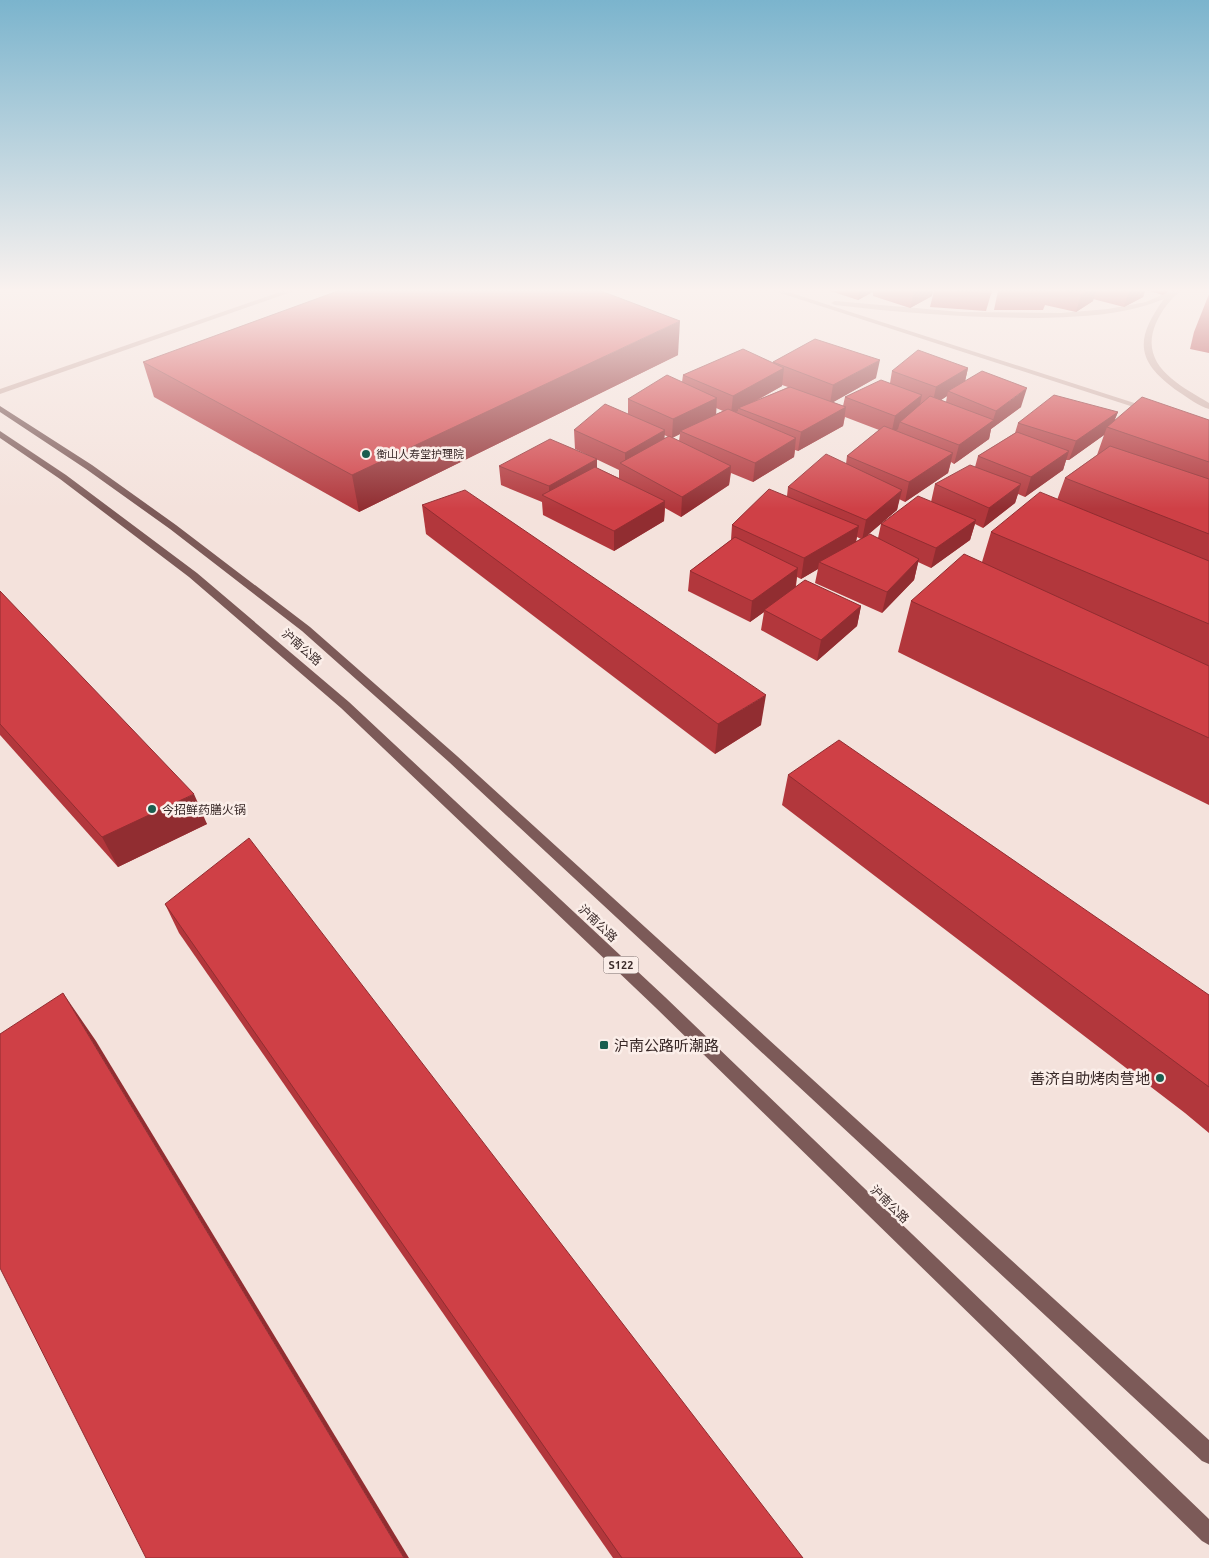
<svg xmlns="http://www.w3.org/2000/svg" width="1209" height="1558" font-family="Ubuntu,'Noto Sans SC',sans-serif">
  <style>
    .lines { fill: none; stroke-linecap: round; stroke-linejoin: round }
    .minor { fill: #cdaea7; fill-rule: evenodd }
    .major { fill: #7c5a58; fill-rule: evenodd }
    .wall { fill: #b2373c; fill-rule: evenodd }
    .shaded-wall { fill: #912d31 }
    .building { fill: #cf4046; stroke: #912d31 }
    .poi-dot { fill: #1a5e4f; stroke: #fbeee9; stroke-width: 2 }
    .labels { text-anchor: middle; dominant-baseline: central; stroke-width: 5; stroke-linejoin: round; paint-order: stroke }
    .far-poi-label { font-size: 11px; fill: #392928; stroke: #fbeee9; text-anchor: start }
    .shield { fill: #fbeee9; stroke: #736462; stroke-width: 1 }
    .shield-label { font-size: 11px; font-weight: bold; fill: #392928 }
    .street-label { font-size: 12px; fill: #392928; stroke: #fbeee9 }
    .poi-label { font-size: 12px; fill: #392928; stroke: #fbeee9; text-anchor: start }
    .near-poi-label { font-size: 15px; fill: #392928; stroke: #fbeee9; text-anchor: start }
  </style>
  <rect width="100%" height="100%" fill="#f4e2dc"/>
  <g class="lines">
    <g class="minor">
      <path d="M 283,291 L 294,291 L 0,394 L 0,389 Z"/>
      <path d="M 774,291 L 785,291 L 1153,409 L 1146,411 Z"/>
      <path d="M 1171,291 L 1181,291 C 1170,299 1162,310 1156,323 C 1138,365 1179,385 1209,403 L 1209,409 C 1199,406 1188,398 1179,392 C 1136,362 1134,340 1164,299 C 1126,315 1081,317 1040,318 C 972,318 903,313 835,305 L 831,303 L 835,301 L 961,312 L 1061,313 L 1108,309 L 1146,302 Z"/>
    </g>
    <g class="major">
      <path d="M 0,406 L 92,465 L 176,525 L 310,627 L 457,756 L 1209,1440 L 1209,1464 L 1202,1461 L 449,762 L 302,631 L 170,529 L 86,469 L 0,412 Z"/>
      <path d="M 0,431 L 66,475 L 197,573 L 349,702 L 665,997 L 1209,1519 L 1209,1545 L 1202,1541 L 655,1007 L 341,708 L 189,577 L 60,479 L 0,438 Z"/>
    </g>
  </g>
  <g class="wall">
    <path d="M 830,291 L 933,291 L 932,296 L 910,308 L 873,296 L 873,292 L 858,300 Z"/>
    <path d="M 934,291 L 991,291 L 991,294 L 986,311 L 930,307 Z"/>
    <path d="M 998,291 L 1145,291 L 1143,297 L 1124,307 L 1093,299 L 1093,301 L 1076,312 L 1045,305 L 1043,310 L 994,310 Z"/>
    <path d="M 1149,291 L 1169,291 L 1163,295 Z"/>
    <path d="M 1209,294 L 1209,353 L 1190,349 L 1194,332 Z"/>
    <path d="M 678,355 L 359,512 L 154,397 L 143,362 Z"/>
    <path d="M 773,362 L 876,378 L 833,402 L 843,406 L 845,397 L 890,383 L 892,371 L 968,368 L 965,381 L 1021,407 L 991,429 L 989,439 L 954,464 L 951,462 L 948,473 L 905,502 L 899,499 L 897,510 L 866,536 L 878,538 L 881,524 L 931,502 L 935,484 L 975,467 L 978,456 L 1015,433 L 1018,423 L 1118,412 L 1114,421 L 1209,420 L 1209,805 L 898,652 L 911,601 L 982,562 L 991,532 L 1057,500 L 1065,478 L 1097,455 L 1104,435 L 1069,460 L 1066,460 L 1063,470 L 1025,497 L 1018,494 L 1015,503 L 983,528 L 975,524 L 970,540 L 931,568 L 918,562 L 914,580 L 882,613 L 815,583 L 818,569 L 801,579 L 797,577 L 796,586 L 861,606 L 857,626 L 817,661 L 761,630 L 764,612 L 750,622 L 688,591 L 690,571 L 731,540 L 732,525 L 787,496 L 788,487 L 846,464 L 847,456 L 879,430 L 845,417 L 843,426 L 798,451 L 795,450 L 794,457 L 753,482 L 731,473 L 729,485 L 681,517 L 665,508 L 664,521 L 614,551 L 543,515 L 542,502 L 501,485 L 499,466 L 597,459 L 597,468 L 619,478 L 619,470 L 575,449 L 574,430 L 628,414 L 628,399 L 682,382 L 683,375 L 773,363 ZM 782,385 L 788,387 L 756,401 L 782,386 ZM 947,396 L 946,402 L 941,400 ZM 716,408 L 723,411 L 716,414 ZM 680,434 L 679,441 L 672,438 ZM 664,435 L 669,437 L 664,439 ZM 857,537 L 861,539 L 856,542 Z"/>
    <path d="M 422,505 L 761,725 L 715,754 L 426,534 Z"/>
    <path d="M 0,591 L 207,824 L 118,867 L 0,735 Z"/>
    <path d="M 788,775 L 1209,995 L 1209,1133 L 1185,1113 L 782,805 Z"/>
    <path d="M 165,904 L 803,1558 L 613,1558 L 179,933 Z"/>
  </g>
  <g class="shaded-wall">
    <path d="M 859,291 L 874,291 L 858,300 Z"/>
    <path d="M 914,291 L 933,291 L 932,296 L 910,308 Z"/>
    <path d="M 1087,291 L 1096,291 L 1093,301 L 1076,312 L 1081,295 Z"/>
    <path d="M 1129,291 L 1145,291 L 1143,297 L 1124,307 Z"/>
    <path d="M 680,321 L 678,355 L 359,512 L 352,475 Z"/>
    <path d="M 880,360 L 876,378 L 830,404 L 833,385 Z"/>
    <path d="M 784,368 L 782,386 L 740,409 L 738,408 L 738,411 L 731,414 L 733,396 Z"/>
    <path d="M 968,368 L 964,386 L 948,391 L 947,396 L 932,406 L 936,387 Z"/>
    <path d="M 1027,388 L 1021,407 L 991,429 L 989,439 L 954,464 L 959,445 L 993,420 L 996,411 Z"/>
    <path d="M 922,395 L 918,414 L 900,422 L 898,429 L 891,435 L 895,416 Z"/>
    <path d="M 717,398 L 716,417 L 680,431 L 680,434 L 672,438 L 673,419 Z"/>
    <path d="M 846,407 L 843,426 L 798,451 L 801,432 Z"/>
    <path d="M 1118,412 L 1111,429 L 1107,427 L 1104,435 L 1069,460 L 1076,441 Z"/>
    <path d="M 665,430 L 664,450 L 625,466 L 625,453 Z"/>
    <path d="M 796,438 L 794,457 L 753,482 L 755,463 Z"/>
    <path d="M 1069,451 L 1063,470 L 1025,497 L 1031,477 Z"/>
    <path d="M 953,453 L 948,473 L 905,502 L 909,482 Z"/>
    <path d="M 597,459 L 597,479 L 549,499 L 549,486 Z"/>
    <path d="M 731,466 L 729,485 L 681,517 L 682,497 Z"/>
    <path d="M 1021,484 L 1015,503 L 983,528 L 989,508 Z"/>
    <path d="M 902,490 L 897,510 L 862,540 L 866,520 Z"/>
    <path d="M 665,501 L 664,521 L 614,551 L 614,531 Z"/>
    <path d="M 976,520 L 970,540 L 931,568 L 936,548 Z"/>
    <path d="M 859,526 L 855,546 L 819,562 L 818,569 L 801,579 L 804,558 Z"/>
    <path d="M 919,559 L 914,580 L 882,613 L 887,592 Z"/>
    <path d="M 798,568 L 795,589 L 764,610 L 764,612 L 750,622 L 752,601 Z"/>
    <path d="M 861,606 L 857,626 L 817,661 L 821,640 Z"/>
    <path d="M 766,695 L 761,725 L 715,754 L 718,724 Z"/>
    <path d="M 194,794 L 207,824 L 118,867 L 102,837 Z"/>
    <path d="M 63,993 L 96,1041 L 409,1558 L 404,1558 Z"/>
  </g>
  <g class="building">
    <path d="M 338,291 L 601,291 L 680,321 L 352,475 L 143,362 Z"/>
    <path d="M 957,291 L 991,291 L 991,294 Z"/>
    <path d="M 999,291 L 1046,291 L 1048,293 L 999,293 Z"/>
    <path d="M 1066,291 L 1087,291 L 1081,295 Z"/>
    <path d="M 815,339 L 880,360 L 833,385 L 773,362 Z"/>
    <path d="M 743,349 L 784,368 L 733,396 L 683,375 Z"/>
    <path d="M 918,350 L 968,368 L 936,387 L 892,371 Z"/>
    <path d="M 982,371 L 1027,388 L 996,411 L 948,391 Z"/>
    <path d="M 667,375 L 717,398 L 673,419 L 628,399 Z"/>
    <path d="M 881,380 L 922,395 L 895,416 L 845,397 Z"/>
    <path d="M 790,387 L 846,407 L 801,432 L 738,408 Z"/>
    <path d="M 1054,395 L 1118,412 L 1076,441 L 1018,423 Z"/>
    <path d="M 930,396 L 994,420 L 959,445 L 900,422 Z"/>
    <path d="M 1142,397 L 1209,420 L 1209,462 L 1107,427 Z"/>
    <path d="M 605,404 L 665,430 L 625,453 L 574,430 Z"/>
    <path d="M 728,409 L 796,438 L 755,463 L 680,431 Z"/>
    <path d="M 884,426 L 953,453 L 909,482 L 847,456 Z"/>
    <path d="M 1017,432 L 1069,451 L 1031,477 L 978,456 Z"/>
    <path d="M 669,436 L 731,466 L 682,497 L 620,463 Z"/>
    <path d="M 550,439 L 597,459 L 549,486 L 499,466 Z"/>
    <path d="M 1110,446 L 1209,479 L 1209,534 L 1065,478 Z"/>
    <path d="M 826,454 L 902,490 L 866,520 L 788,487 Z"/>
    <path d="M 970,465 L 1021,484 L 989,508 L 935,484 Z"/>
    <path d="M 595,467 L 665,501 L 614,531 L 542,495 Z"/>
    <path d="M 769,489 L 859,526 L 804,558 L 732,525 Z"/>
    <path d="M 465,490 L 766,695 L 718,724 L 422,505 Z"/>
    <path d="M 1040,492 L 1209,561 L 1209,624 L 991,532 Z"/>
    <path d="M 918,496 L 976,520 L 936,548 L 881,524 Z"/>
    <path d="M 870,534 L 919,559 L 887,592 L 819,562 Z"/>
    <path d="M 735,537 L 798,568 L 752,601 L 690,571 Z"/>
    <path d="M 964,554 L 1209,666 L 1209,738 L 911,601 Z"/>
    <path d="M 805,580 L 861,606 L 821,640 L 764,610 Z"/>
    <path d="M 0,591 L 194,794 L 102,837 L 0,724 Z"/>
    <path d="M 839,740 L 1209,995 L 1209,1087 L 788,775 Z"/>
    <path d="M 249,838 L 803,1558 L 622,1558 L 165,904 Z"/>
    <path d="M 63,993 L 404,1558 L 146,1558 L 0,1268 L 0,1034 Z"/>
  </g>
  <linearGradient id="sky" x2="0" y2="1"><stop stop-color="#7bb4cd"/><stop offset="0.57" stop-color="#faf2ef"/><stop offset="1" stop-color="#faf2ef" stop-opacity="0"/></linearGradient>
  <rect width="1209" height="509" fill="url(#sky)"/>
  <g class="poi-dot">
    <circle cx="366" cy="454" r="5"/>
    <circle cx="152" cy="809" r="5"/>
    <rect x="599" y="1040" width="10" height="10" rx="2.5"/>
    <circle cx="1160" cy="1078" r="5"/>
  </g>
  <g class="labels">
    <g class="far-poi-label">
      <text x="376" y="454">衡山人寿堂护理院</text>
    </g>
    <rect class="shield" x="603.5" y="956.5" width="35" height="17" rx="4"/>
    <g class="shield-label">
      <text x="621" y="965">S122</text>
    </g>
    <g class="street-label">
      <text transform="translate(302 647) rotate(41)">沪南公路</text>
      <text transform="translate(598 923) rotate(43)">沪南公路</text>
      <text transform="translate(890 1204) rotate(44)">沪南公路</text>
    </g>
    <g class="poi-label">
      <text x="162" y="809">今招鲜药膳火锅</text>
    </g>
    <g class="near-poi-label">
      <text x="614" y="1045">沪南公路听潮路</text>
      <text x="1150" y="1078" text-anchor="end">善济自助烤肉营地</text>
    </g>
  </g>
</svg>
